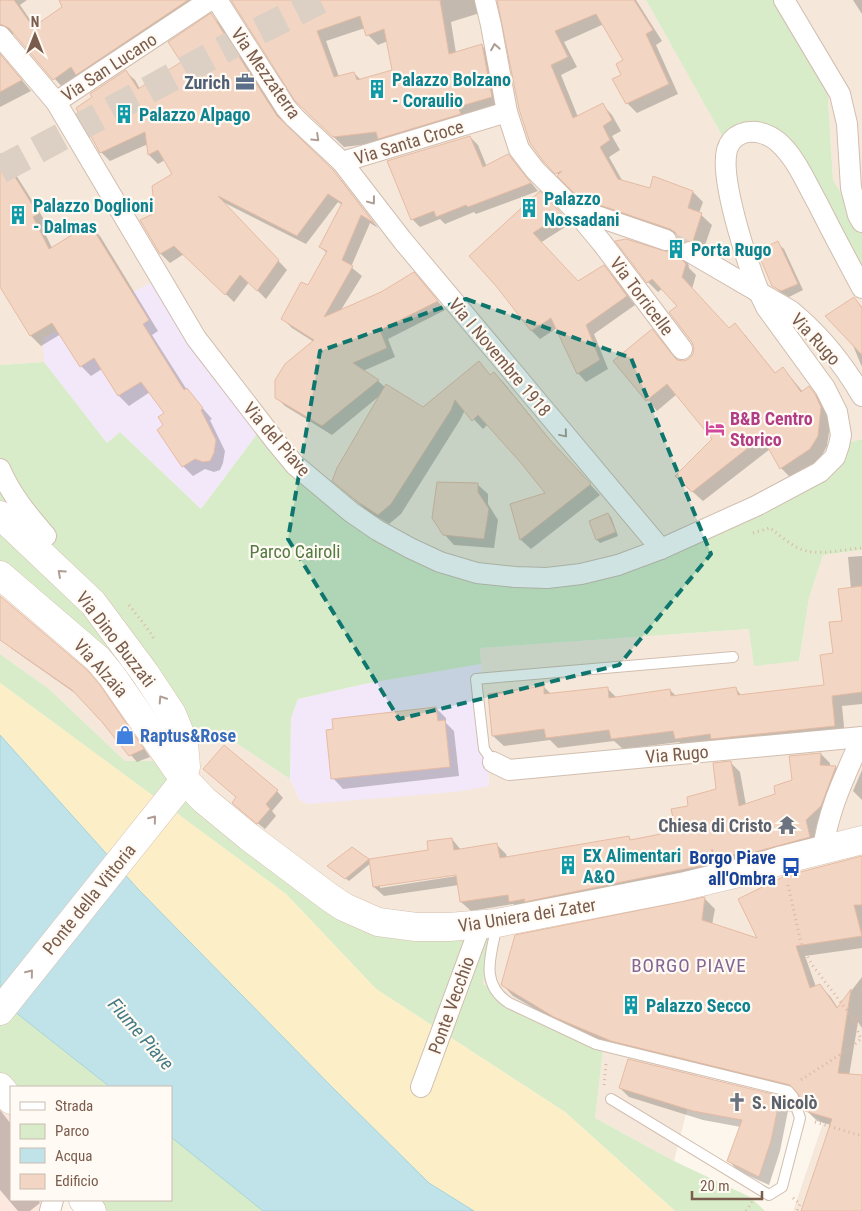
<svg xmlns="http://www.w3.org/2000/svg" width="862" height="1211" font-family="'Roboto Condensed',sans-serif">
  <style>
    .residential { fill: #f5e8da }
    .commercial { fill: #fde8e0 }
    .education { fill: #f3e8fa }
    .green { fill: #d8ecc9 }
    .sand { fill: #fcefc7 }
    .water { fill: #bfe3e8; stroke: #a5d3da }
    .shadow { fill: #0003; fill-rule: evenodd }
    .building { fill: #f3d5c3; stroke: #e6bba3; fill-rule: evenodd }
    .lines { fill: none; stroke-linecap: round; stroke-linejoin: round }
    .street-tunnel { stroke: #dcd0c4; stroke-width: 20; stroke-dasharray: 20 10; stroke-linecap: butt }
    .secondary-tunnel { stroke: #dcd0c4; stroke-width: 28; stroke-dasharray: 28 14; stroke-linecap: butt }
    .lane-casing { stroke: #d1beb0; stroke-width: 12 }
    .street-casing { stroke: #d1beb0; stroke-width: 22 }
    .secondary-casing { stroke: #d6c0b0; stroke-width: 29 }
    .path { stroke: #d9b8a5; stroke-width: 3; stroke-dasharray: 1 4; stroke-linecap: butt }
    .lane { stroke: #fff; stroke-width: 10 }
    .street { stroke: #fff; stroke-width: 20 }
    .secondary { stroke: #fff; stroke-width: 28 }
    .oneway { stroke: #af9d94 }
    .marked { fill: #0f766e; fill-opacity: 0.2; stroke: #0f766e; stroke-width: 4; stroke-dasharray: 10 6; stroke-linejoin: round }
    .labels { text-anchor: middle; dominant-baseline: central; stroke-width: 4.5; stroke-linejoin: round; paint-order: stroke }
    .street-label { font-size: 18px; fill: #7a5c4d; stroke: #fffaf3 }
    .culture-label { font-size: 18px; font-weight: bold; fill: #0d838f; stroke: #fffaf3; text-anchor: start }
    .service-label { font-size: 18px; font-weight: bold; fill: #4e5e75; stroke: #fffaf3; text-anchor: end }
    .hotel-label { font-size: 18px; font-weight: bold; fill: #b23c85; stroke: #fffaf3; text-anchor: start }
    .park-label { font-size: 18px; fill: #537a41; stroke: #fffaf3 }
    .shop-label { font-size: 18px; font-weight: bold; fill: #366cbe; stroke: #fffaf3; text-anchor: start }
    .worship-label { font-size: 18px; font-weight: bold; fill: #5b616d; stroke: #fffaf3; text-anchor: end }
    .transit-label { font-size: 18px; font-weight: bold; fill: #164399; stroke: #fffaf3; text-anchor: end }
    .neighbourhood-label { font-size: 19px; letter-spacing: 1px; fill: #846695; stroke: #fffaf3 }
    .water-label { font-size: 19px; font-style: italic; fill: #437c86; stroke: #fffaf3 }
  </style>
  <rect width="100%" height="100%" fill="#fdf6ec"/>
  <g class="residential">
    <path d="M 0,0 L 646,0 L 723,136 L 785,136 L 862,279 L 862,439 L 851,442 L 806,490 L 566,580 L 442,568 L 344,513 L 266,422 L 44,338 L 44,362 L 0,365 Z"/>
    <path d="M 784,0 L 862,0 L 862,228 L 833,180 L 827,82 Z"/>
    <path d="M 862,550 L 862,1211 L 793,1211 L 823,1123 L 804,1109 L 805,1089 L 795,1090 L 697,1071 L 674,1161 L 595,1118 L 603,1051 L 483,984 L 369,926 L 179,762 L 125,761 L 49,689 L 0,654 L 0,565 L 218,731 L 290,779 L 300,800 L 489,786 L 480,648 L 750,629 L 799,661 L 809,598 L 823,555 Z"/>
  </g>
  <path class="commercial" d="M 0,1098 L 11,1109 L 11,1200 L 52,1200 L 46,1211 L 0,1211 Z"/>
  <g class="education">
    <path d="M 166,275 L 215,353 L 266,422 L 201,509 L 120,432 L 107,443 L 44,362 L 43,338 Z"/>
    <path d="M 481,664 L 489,786 L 455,792 L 308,804 L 300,800 L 290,779 L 291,718 L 298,699 L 369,683 Z"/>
  </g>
  <g class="green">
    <path d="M 646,0 L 782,0 L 827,82 L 833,180 L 862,228 L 862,279 L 786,136 L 723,137 Z"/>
    <path d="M 44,362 L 107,443 L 120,432 L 201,509 L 266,422 L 344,513 L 442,568 L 566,580 L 805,490 L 851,442 L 862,439 L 862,550 L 823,555 L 809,598 L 799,661 L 754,666 L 749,629 L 480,648 L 481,664 L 369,683 L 298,699 L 291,718 L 290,779 L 218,731 L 179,761 L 369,926 L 491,928 L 483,984 L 603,1051 L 595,1118 L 674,1161 L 750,1197 L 765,1211 L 675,1211 L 565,1112 L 376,989 L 286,894 L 0,683 L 0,654 L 49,689 L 125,761 L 179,761 L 0,565 L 0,365 Z"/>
    <path d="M 0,1000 L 110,1087 L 11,1087 L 0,1098 Z"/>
    <path d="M 171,1137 L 263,1211 L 105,1211 L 97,1200 L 171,1200 Z"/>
  </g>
  <path class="sand" d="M 0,683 L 286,894 L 376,989 L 565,1112 L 675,1211 L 474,1211 L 429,1183 L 332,1087 L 138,889 L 0,735 Z"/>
  <path class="water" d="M 0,735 L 138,889 L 332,1087 L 429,1183 L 474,1211 L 263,1211 L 171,1137 L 171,1087 L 110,1087 L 0,1000 Z"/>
  <g class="shadow">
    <path d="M 0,0 L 27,0 L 20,5 L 35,27 L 64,7 L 60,0 L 213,0 L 64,89 L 15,34 L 8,34 L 0,40 Z"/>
    <path d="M 233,0 L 489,0 L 483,12 L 451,22 L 456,53 L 482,46 L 492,56 L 502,107 L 384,142 L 344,147 L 296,100 ZM 365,28 L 368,35 L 378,45 L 388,41 L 394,71 L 361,80 L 354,73 L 339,77 L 326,41 Z"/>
    <path d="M 498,0 L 636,0 L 662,41 L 656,45 L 678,94 L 637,113 L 627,103 L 622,76 L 625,61 L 604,24 L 564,42 L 577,67 L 561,75 L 578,117 L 602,104 L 612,115 L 621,131 L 612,136 L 620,150 L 609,157 L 623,182 L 651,189 L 693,192 L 703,202 L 699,213 L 712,225 L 703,251 L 688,262 L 689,268 L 696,275 L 692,289 L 729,329 L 745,335 L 776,374 L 783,368 L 803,392 L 809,388 L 819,398 L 831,418 L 827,446 L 820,459 L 791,478 L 781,468 L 770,449 L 703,501 L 686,486 L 713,439 L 677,394 L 657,411 L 615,361 L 652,330 L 679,361 L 684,362 L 689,360 L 694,355 L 695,348 L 679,306 L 663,288 L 658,292 L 648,282 L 668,253 L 674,250 L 678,245 L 679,238 L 591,207 L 545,161 Z"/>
    <path d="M 853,0 L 862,0 L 862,14 Z"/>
    <path d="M 211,15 L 220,24 L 285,125 L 342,181 L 378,228 L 370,223 L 351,267 L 362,276 L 341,310 L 423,283 L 445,310 L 388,339 L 395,357 L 363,371 L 378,381 L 386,388 L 423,409 L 479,363 L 491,376 L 494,373 L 504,383 L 559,451 L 600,495 L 531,549 L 521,540 L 511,504 L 547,494 L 522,462 L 488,424 L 483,429 L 465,410 L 460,420 L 401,514 L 389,524 L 369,512 L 343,490 L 383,393 L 332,435 L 285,406 L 276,397 L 314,342 L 292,328 L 283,319 L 309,287 L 327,253 L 320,247 L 342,205 L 338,202 L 306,244 L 223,202 L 287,270 L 266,299 L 249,282 L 234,302 L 184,254 L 170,263 L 161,254 L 142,221 L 156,214 L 173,175 L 165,160 L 158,164 L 149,155 L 148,144 L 110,161 L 101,152 L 78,108 L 126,72 L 135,80 L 140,89 L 182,63 Z"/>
    <path d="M 0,54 L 31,91 L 0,107 Z"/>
    <path d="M 470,137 L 478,145 L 487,167 L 508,155 L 538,191 L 476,214 L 474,212 L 445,224 L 440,219 L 420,227 L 413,220 L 389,161 Z"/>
    <path d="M 6,165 L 16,175 L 47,224 L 42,227 L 52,248 L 90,226 L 100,236 L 158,331 L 152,335 L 187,390 L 212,419 L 210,420 L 225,451 L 223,463 L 220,470 L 214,472 L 205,469 L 193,476 L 183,466 L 165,425 L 166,413 L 150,392 L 129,406 L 119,396 L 102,369 L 91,376 L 81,366 L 61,334 L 41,346 L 31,336 L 0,284 L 0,168 Z"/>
    <path d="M 540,193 L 570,224 L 540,243 L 578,282 L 604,267 L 613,276 L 635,305 L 594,334 L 608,369 L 586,382 L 578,373 L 557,328 L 540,339 L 531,330 L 497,285 Z"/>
    <path d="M 777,243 L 784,249 L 803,290 L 789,297 L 780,292 L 773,285 Z"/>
    <path d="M 854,298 L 862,307 L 862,367 L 852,343 Z"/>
    <path d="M 477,484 L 488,494 L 488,504 L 498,520 L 494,548 L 454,545 L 444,534 Z"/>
    <path d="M 608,514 L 611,517 L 618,536 L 600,543 L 597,540 L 590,521 Z"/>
    <path d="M 862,556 L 862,704 L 842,706 L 845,737 L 687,749 L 679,742 L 623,749 L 614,741 L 558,748 L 550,740 L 504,746 L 493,736 L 544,687 L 551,694 L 607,688 L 617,698 L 670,690 L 676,696 L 736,689 L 742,696 L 825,686 L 851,589 L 848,557 Z"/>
    <path d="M 0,597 L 94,679 L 107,695 L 150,757 L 137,762 L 79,696 L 12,649 L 0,638 Z"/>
    <path d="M 436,708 L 446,718 L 446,723 L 454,731 L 459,776 L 343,789 L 333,778 Z"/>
    <path d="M 821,754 L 830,763 L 830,766 L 836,767 L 845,776 L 830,815 L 815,830 L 818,846 L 728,867 L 721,860 L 719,873 L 520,911 L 513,904 L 471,911 L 461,902 L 459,885 L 384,896 L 374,887 L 371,863 L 349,881 L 332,868 L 352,849 L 369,860 L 429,851 L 452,839 L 461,850 L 497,845 L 506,854 L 507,858 L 629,838 L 632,841 L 677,832 L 690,807 L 717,790 L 730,762 L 740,772 L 746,805 L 776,795 L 794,781 L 790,757 ZM 462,873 L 463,875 L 380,888 L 380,885 Z"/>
    <path d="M 862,770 L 862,800 L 853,791 Z"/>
    <path d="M 277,791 L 283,798 L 272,811 L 276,816 L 265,829 L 240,809 Z"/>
    <path d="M 862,857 L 862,948 L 805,956 L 816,987 L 819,985 L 830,996 L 838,1008 L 862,977 L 862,1028 L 858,1022 L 849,1076 L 862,1077 L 862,1211 L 803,1211 L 831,1125 L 817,1121 L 806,1110 L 801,1095 L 623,1051 L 566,1027 L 513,996 L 503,985 L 705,899 L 715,909 L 712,925 L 760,940 Z"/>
    <path d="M 620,1088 L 784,1098 L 793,1108 L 796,1114 L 788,1111 L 780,1151 L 769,1185 L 738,1171 L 729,1161 L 741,1127 L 703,1120 L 629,1097 Z"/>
    <path d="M 0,1110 L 11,1124 L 11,1200 L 38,1200 L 40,1203 L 30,1211 L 18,1211 L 0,1190 Z"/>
  </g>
  <g class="building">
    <path d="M 0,0 L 14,0 L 33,27 L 62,7 L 59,0 L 188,0 L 76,75 L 71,67 L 53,80 L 9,28 L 0,24 Z"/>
    <path d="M 231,0 L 440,0 L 449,54 L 482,44 L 492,97 L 458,107 L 461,114 L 378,139 L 376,132 L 333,137 L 295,101 ZM 360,16 L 366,36 L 384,29 L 392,70 L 357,80 L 354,72 L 334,77 L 317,31 Z"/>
    <path d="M 497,0 L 634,0 L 653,30 L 646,34 L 669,84 L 626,104 L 612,79 L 621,75 L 616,64 L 623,60 L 596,14 L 555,31 L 568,57 L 551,65 L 573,118 L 603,103 L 612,120 L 603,126 L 610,140 L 600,147 L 618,179 L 650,188 L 653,176 L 693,191 L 688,208 L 702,213 L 693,241 L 685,242 L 680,246 L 678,251 L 680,257 L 686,264 L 682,277 L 729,328 L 735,323 L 775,373 L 783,367 L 801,392 L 809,386 L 815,394 L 821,407 L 818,436 L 810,449 L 780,469 L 762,437 L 692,492 L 675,476 L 712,439 L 667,384 L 646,401 L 613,361 L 652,329 L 677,360 L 684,361 L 689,359 L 693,354 L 694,348 L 692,342 L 669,312 L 677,306 L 652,279 L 647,283 L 615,241 L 626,239 L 668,252 L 673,249 L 677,244 L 678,237 L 675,232 L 670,229 L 579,198 L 557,176 L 562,171 L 555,174 L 544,162 L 530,143 L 519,109 Z"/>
    <path d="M 211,13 L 277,116 L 333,170 L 374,223 L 361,215 L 342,260 L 353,266 L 324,317 L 381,292 L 414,272 L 438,301 L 380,330 L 387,348 L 353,363 L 379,380 L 322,426 L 275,398 L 275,380 L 285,364 L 314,340 L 281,319 L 301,282 L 308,285 L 327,251 L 319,247 L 342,203 L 328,194 L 297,236 L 218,196 L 279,260 L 257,291 L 240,275 L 225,295 L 174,246 L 160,254 L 140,220 L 155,213 L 152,186 L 172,174 L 158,150 L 148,155 L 145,132 L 100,153 L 76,108 L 92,97 L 90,94 L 126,70 L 138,89 L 181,62 L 168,42 Z"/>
    <path d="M 0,54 L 22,80 L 0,92 Z"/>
    <path d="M 470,136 L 483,167 L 508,154 L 531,183 L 468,207 L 466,205 L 436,217 L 434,211 L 411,220 L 387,161 Z"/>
    <path d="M 0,153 L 38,214 L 33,217 L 49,249 L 90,224 L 149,320 L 143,324 L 184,390 L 187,388 L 203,408 L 201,410 L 216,440 L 214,453 L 210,461 L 203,462 L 195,459 L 182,467 L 157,430 L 163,425 L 158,417 L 164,413 L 141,382 L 118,396 L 94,358 L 80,367 L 52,323 L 30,336 L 0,287 Z"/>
    <path d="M 540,191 L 562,214 L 533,233 L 578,281 L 604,265 L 627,296 L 586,325 L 600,360 L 577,374 L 551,318 L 531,331 L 496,286 L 469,256 Z"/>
    <path d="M 778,241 L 798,284 L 781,291 L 772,286 L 757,251 Z"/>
    <path d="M 854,297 L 862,308 L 862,355 L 825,316 Z"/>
    <path d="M 479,361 L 490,375 L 494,372 L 550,440 L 591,484 L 520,540 L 510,504 L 545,493 L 521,463 L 478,415 L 472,421 L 455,400 L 451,410 L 391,504 L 378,515 L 358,502 L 332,481 L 337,468 L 386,384 L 423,407 Z"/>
    <path d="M 437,482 L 478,483 L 478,492 L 489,509 L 484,539 L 443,535 L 432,518 Z"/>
    <path d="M 608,513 L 616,532 L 596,540 L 589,521 Z"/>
    <path d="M 862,586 L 862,692 L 832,696 L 835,726 L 711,739 L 710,734 L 675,739 L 673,731 L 611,739 L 609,730 L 546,738 L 544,729 L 492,736 L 488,694 L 544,686 L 544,694 L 608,687 L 609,698 L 670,689 L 671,696 L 736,687 L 738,695 L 824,685 L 820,655 L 833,653 L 829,622 L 842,621 L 838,589 Z"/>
    <path d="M 0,596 L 87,670 L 100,685 L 144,749 L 129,756 L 102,722 L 72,690 L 0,640 Z"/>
    <path d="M 436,707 L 438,721 L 445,720 L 450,767 L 331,779 L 326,730 L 333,729 L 332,719 Z"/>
    <path d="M 224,745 L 278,790 L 266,804 L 270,809 L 257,824 L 232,803 L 236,797 L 203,769 Z"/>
    <path d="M 821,753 L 820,765 L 836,766 L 821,806 L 806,820 L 810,837 L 751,853 L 750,851 L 717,858 L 712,849 L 710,864 L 524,902 L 525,899 L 509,902 L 508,895 L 460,902 L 456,875 L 373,887 L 369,859 L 428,850 L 427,841 L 452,838 L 454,850 L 497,843 L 500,858 L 629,836 L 630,840 L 676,831 L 671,809 L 688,806 L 687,797 L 716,789 L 713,763 L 731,761 L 739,806 L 775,794 L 774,786 L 792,780 L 789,756 Z"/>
    <path d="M 352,847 L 369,859 L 345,879 L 327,866 Z"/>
    <path d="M 862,856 L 862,905 L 854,905 L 862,936 L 796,946 L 810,988 L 820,984 L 837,1008 L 851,989 L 838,1073 L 862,1075 L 862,1211 L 801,1211 L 832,1119 L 805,1111 L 799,1095 L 790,1085 L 611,1041 L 554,1017 L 501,985 L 515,935 L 705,897 L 702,920 L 757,938 L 738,899 L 785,876 Z"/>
    <path d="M 628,1059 L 784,1097 L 789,1106 L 779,1103 L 771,1141 L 759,1177 L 727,1161 L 742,1120 L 693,1111 L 619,1088 Z"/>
  </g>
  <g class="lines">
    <path class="street-tunnel" d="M 666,240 L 690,252"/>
    <path class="secondary-tunnel" d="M 0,170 L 239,41 L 320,0"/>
    <g class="lane-casing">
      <g id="lane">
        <path d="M 493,762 L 484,749 L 476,679 L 733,657"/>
        <path d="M 497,924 C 492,953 478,983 509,1003 L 596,1044 L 788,1091 L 793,1097 L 800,1118 L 782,1187 L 769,1195 L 611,1099"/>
      </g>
    </g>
    <g class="street-casing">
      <g id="street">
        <path d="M 217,0 L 286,108 L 295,118 L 342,162 L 403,241 L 661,549"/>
        <path d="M 485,0 L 491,25 L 507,112 L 519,149 L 535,170 L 573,208 L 602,243 L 682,349"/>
        <path d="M 784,0 L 840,94 L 847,124 L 851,188 L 858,215 L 862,222"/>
        <path d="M 0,36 L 56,102 L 196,338 L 276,442 L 295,465 L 351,512 L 377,530 L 410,548 L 440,562 L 477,573 L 515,577 L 547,578 L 581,574 L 618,565 L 661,549 L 756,506 L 820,472 L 835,457 L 839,445 L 841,435 L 837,412 L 825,388 L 766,307 C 751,278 719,180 727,150 C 729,143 734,137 741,134 C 753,129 767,133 777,141 C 796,157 806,183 818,204 C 832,232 847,260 862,288"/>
        <path d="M 56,102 L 210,0"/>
        <path d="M 342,162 L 507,112"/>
        <path d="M 573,208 L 666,240"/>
        <path d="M 690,252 L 791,311 C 819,334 844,365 862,396"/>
        <path d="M 0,469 C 11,495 28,515 46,536"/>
        <path d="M 493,762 L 509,770 L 862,737"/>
        <path d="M 823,850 C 828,809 846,774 862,737"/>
        <path d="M 421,1087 L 481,924"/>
        <path d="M 50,1211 L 53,1200"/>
      </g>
    </g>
    <g class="secondary-casing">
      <g id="secondary">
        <path d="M 0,515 L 93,603 L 145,673 L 172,714 L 184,743 L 186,767 L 179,787 L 0,1011"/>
        <path d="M 0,575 L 98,659 L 112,676 L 183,778 L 204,800 L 249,837 L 329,897 L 344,907 L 378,922 L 416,927 L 449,927 L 497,923 L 681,887 L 743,872 L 783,860 L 862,840"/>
        <path d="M 0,1087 L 11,1100"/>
        <path d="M 83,1200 L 92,1211"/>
      </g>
    </g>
    <g class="path">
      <path d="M 753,533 L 770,528 C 781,536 793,548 807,551 C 824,555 845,549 862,548"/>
      <path d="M 129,605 L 150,632 L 155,641"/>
      <path d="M 788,885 L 802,947 L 813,966 L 852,1017 L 861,1039 L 849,1049 L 799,1081"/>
      <path d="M 852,1017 L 862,1020"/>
      <path d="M 604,1085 L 606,1064"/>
      <path d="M 815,1122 L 862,1136"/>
      <path d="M 793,1198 L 800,1204 L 797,1211"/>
      <path d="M 746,1211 L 752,1202"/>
    </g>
    <use href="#lane" class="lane"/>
    <use href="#street" class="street"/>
    <use href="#secondary" class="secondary"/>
  </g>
  <defs><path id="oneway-chevron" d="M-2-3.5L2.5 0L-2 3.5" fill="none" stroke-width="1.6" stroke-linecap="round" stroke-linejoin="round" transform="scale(1.25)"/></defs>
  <g class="oneway">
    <use href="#oneway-chevron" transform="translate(495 47) rotate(-100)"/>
    <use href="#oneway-chevron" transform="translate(316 138) rotate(43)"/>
    <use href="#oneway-chevron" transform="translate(372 201) rotate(53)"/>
    <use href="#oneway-chevron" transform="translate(564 434) rotate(50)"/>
    <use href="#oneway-chevron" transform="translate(61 573) rotate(-138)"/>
    <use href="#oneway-chevron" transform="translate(162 699) rotate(-123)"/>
    <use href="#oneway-chevron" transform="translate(153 819) rotate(-51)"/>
    <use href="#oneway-chevron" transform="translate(30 973) rotate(-51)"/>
  </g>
  <path class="marked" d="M 466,299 L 631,358 L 711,554 L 619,665 L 399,719 L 288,539 L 320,351 Z"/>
  <defs>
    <g id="office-bare" transform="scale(1.5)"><path d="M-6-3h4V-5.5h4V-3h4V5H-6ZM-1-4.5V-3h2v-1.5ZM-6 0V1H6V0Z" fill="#5c6f8a" stroke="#fffaf3" stroke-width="2.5" paint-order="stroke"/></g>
    <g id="building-bare" transform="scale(1.5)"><path d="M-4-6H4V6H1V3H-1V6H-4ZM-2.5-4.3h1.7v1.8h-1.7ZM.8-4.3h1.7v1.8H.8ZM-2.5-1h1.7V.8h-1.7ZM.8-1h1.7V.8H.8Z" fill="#0f9aa8" stroke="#fffaf3" stroke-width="2.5" paint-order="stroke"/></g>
    <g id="hotel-bare" transform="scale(1.5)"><path d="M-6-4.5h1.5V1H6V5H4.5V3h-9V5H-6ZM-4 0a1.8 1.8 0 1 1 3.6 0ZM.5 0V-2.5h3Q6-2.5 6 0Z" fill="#d1479c" stroke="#fffaf3" stroke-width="2.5" paint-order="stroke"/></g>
    <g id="shop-bare" transform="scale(1.5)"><path d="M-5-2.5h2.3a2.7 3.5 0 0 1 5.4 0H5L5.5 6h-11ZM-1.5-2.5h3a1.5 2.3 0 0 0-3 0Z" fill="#3f7fe0" stroke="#fffaf3" stroke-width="2.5" paint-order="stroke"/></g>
    <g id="temple-bare" transform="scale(1.5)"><path d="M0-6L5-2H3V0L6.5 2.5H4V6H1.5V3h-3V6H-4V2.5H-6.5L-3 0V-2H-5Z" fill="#6b7280" stroke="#fffaf3" stroke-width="2.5" paint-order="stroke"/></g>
    <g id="bus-bare" transform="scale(1.5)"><path d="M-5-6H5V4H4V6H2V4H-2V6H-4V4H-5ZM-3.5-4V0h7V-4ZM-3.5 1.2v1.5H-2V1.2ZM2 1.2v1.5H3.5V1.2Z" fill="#1a4fb4" stroke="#fffaf3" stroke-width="2.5" paint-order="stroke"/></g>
    <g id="church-bare" transform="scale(1.5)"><path d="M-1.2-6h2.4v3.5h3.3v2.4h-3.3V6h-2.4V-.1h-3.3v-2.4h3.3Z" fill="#6b7280" stroke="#fffaf3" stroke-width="2.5" paint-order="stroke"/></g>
  </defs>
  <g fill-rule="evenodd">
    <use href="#office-bare" x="245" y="82"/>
    <use href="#building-bare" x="377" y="89"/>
    <use href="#building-bare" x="124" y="114"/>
    <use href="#building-bare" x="529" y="208"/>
    <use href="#building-bare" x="18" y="215"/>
    <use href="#building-bare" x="676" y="249"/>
    <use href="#hotel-bare" x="715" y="428"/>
    <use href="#shop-bare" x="125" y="735"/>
    <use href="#temple-bare" x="787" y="825"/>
    <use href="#building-bare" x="568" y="865"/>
    <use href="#bus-bare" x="791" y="867"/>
    <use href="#building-bare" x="631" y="1005"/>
    <use href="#church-bare" x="737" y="1102"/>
  </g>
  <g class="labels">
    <g class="street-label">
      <text transform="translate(109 67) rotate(-33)">Via San Lucano</text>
      <text transform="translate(266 73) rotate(55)">Via Mezzaterra</text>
      <text transform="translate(409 142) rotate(-17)">Via Santa Croce</text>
      <text transform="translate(642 296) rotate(53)">Via Torricelle</text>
      <text transform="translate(816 339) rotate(47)">Via Rugo</text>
      <text transform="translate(500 357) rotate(50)">Via I Novembre 1918</text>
      <text transform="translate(277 439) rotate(49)">Via del Piave</text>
      <text transform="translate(116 639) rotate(52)">Via Dino Buzzati</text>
      <text transform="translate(101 668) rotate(48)">Via Alzaia</text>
      <text transform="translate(677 754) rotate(-5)">Via Rugo</text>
      <text transform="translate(89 899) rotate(-51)">Ponte della Vittoria</text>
      <text transform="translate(527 915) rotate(-9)">Via Uniera dei Zater</text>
      <text transform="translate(451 1005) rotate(-70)">Ponte Vecchio</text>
    </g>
    <g class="culture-label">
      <text x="392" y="79">Palazzo Bolzano<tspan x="392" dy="21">- Coraulio</tspan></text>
      <text x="139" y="114">Palazzo Alpago</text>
      <text x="544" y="198">Palazzo<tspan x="544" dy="21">Nossadani</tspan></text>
      <text x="33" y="205">Palazzo Doglioni<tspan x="33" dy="21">- Dalmas</tspan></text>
      <text x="691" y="249">Porta Rugo</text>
      <text x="583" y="855">EX Alimentari<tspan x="583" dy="21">A&amp;O</tspan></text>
      <text x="646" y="1005">Palazzo Secco</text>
    </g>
    <g class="service-label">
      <text x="230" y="82">Zurich</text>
    </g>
    <g class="hotel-label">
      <text x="730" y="418">B&amp;B Centro<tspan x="730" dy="21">Storico</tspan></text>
    </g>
    <g class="park-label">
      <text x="295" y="551">Parco Cairoli</text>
    </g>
    <g class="shop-label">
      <text x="140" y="735">Raptus&amp;Rose</text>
    </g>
    <g class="worship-label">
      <text x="772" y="825">Chiesa di Cristo</text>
      <text x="752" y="1102" text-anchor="start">S. Nicolò</text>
    </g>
    <g class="transit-label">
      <text x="776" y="857">Borgo Piave<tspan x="776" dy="21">all'Ombra</tspan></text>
    </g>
    <g class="neighbourhood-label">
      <text x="689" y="965">BORGO PIAVE</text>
    </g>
    <g class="water-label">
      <text transform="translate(141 1034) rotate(49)">Fiume Piave</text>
    </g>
  </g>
  <rect x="10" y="1086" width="162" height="115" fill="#fffaf3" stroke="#cabbb1"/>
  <rect x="20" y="1102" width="25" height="8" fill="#ffffff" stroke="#cabbb1"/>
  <text x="55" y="1111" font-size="15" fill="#7a5c4d">Strada</text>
  <rect x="20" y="1124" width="25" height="15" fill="#d8ecc9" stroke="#cabbb1"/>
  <text x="55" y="1136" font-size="15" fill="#7a5c4d">Parco</text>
  <rect x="20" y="1148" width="25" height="15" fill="#bfe3e8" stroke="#cabbb1"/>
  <text x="55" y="1161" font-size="15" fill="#7a5c4d">Acqua</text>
  <rect x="20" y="1174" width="25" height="15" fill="#f3d5c3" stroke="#cabbb1"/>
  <text x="55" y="1186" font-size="15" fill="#7a5c4d">Edificio</text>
  <g transform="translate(35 35)" stroke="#fffaf3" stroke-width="4" paint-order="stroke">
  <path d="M0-4L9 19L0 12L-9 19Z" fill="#7a5c4d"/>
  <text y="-8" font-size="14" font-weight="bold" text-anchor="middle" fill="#7a5c4d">N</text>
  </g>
  <path d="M692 1191v8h70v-8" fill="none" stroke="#7a5c4d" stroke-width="2.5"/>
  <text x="700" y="1191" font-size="15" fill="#7a5c4d" stroke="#fffaf3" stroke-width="4" paint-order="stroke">20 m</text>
</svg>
